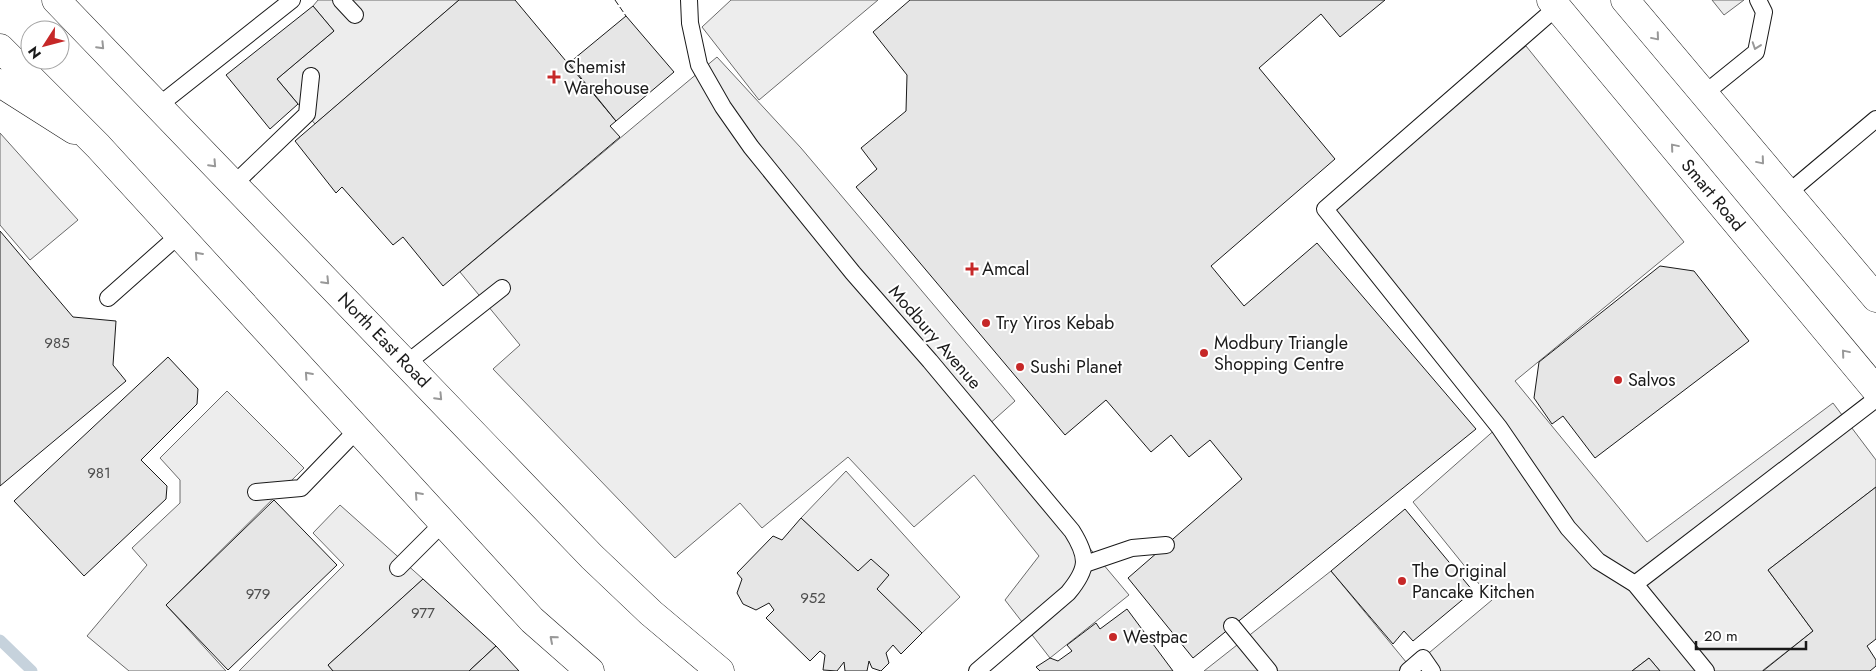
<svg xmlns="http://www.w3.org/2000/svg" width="1876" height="671" font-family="Jost,sans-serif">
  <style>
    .parking { fill: #ededed; stroke: #6a6a6a }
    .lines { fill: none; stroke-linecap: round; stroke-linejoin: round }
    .stream { stroke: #c6d2dc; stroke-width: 11 }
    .building { fill: #e6e6e6; stroke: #1a1a1a }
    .service-casing { stroke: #1a1a1a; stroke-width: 18 }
    .secondary-casing { stroke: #1a1a1a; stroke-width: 29 }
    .trunk-casing { stroke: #1a1a1a; stroke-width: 29 }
    .service { stroke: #fff; stroke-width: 16 }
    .secondary { stroke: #fff; stroke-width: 28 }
    .trunk { stroke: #fff; stroke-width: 28 }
    .fence { stroke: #1a1a1a; stroke-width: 1; stroke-dasharray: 6 2.5; stroke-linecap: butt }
    .oneway { stroke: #989898 }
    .poi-dot { fill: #c62828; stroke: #fff; stroke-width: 2 }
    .labels { text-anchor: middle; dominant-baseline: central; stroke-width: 4; stroke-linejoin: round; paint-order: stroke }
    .number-label { font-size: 15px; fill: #4d4d4d }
    .poi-label { font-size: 18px; fill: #1a1a1a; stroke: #fff; text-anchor: start }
    .street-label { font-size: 18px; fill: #1a1a1a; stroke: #fff }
  </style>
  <rect width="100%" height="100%" fill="#fff"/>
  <g class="parking">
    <path d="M 318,0 L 459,0 L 315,124 L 277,79 L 334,31 L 313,6 Z"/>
    <path d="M 731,0 L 878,0 L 759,100 L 702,27 Z"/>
    <path d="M 1712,0 L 1744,0 L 1724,15 Z"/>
    <path d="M 1526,46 L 1684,242 L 1515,381 L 1647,542 L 1833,403 L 1876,460 L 1876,487 L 1768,570 L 1813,631 L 1762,671 L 1660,671 L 1649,658 L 1632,671 L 1204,671 L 1331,571 L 1411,668 L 1492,600 L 1413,502 L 1498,427 L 1325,209 Z"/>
    <path d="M 717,57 L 801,148 L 1015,401 L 987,426 L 1129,595 L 1050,658 L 1005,600 L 1039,556 L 974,475 L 914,527 L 848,457 L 762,528 L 740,503 L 675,558 L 493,369 L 520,345 L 460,272 Z"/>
    <path d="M 0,133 L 78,220 L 30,260 L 0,225 Z"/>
    <path d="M 227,391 L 304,468 L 166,605 L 226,671 L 129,671 L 87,636 L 147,565 L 132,548 L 180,503 L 180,480 L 160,458 Z"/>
    <path d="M 846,471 L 960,597 L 922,633 L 801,518 Z"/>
    <path d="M 340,505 L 423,579 L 328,665 L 333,671 L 239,671 L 344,565 L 313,533 Z"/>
  </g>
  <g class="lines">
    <path class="stream" d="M 0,640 L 32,671"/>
  </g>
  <g class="building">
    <path d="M 459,0 L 515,0 L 616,121 L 610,126 L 620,137 L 443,286 L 403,237 L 393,245 L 342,187 L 336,193 L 295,141 Z"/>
    <path d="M 910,0 L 1385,0 L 1340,37 L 1321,14 L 1259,68 L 1335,159 L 1211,266 L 1244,306 L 1317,243 L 1476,429 L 1193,658 L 1128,578 L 1242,479 L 1210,440 L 1189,457 L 1171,435 L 1151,452 L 1106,400 L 1065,435 L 856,187 L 877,169 L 861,148 L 906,111 L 907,75 L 873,32 Z"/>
    <path d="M 313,6 L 334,31 L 277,79 L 298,104 L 270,129 L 226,75 Z"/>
    <path d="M 626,16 L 674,72 L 616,121 L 569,63 Z"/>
    <path d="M 0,231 L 73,317 L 116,321 L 113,365 L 126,381 L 0,486 Z"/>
    <path d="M 1660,266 L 1694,271 L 1749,341 L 1595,458 L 1563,416 L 1552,424 L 1534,398 L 1539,362 Z"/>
    <path d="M 168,357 L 198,389 L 197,404 L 141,460 L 167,486 L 166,499 L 84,576 L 14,501 Z"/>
    <path d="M 1876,487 L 1876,639 L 1867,646 L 1876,660 L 1876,666 L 1870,671 L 1763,671 L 1813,631 L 1768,570 Z"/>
    <path d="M 274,500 L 337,565 L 228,670 L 166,605 Z"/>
    <path d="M 1405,509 L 1473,591 L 1413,641 L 1404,631 L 1393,644 L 1331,571 Z"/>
    <path d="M 801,518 L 858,571 L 871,559 L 889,575 L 877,589 L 922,633 L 901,654 L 893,645 L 886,653 L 889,663 L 881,671 L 872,668 L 869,661 L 867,671 L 845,671 L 844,662 L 837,671 L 823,670 L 825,655 L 820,651 L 810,661 L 766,618 L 774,610 L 769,603 L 756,610 L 743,604 L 737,593 L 742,579 L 737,573 L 773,536 L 782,540 Z"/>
    <path d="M 423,579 L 496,646 L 469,671 L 333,671 L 328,665 Z"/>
    <path d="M 1127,609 L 1173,671 L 1040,671 L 1036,667 L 1050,658 L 1058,661 L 1072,651 L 1067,645 L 1096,623 L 1100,629 Z"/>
    <path d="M 496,646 L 519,671 L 469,671 Z"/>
    <path d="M 1649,658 L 1660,671 L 1632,671 Z"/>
  </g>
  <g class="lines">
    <g class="service-casing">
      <g id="service">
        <path d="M 341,0 L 355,15"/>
        <path d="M 689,0 L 690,23 L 699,65 L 723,107 L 751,147 L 853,273 L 930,361 L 1072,531 C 1089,558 1088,569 1068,593 L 977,671"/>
        <path d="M 1557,7 L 1325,209 L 1499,427 L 1568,528 L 1598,561 L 1635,584 L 1706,671"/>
        <path d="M 1704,94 L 1756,52 L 1764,12 L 1758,0"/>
        <path d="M 158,106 L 292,0"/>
        <path d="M 233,185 L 307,114 L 311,76"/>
        <path d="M 1788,193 L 1876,119"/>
        <path d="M 108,298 L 179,235"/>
        <path d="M 407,363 L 502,288"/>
        <path d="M 256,492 L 301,488 L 358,429"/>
        <path d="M 1085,564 L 1132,548 L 1166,545"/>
        <path d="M 398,568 L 443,523"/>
        <path d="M 1635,584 L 1876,399"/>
        <path d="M 1232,626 L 1269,671"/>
        <path d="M 1408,671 L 1423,658 L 1432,671"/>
      </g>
    </g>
    <g class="secondary-casing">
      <g id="secondary">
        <path d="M 1551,0 L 1876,390"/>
        <path d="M 1625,0 L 1876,298"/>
        <path d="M 0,83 L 74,130"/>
      </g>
    </g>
    <g class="trunk-casing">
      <g id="trunk">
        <path d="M 56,0 L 592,557 L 651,613 L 720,671"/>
        <path d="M 0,48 L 98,146 L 532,620 L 590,671"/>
      </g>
    </g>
    <use href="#service" class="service"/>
    <use href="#secondary" class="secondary"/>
    <use href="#trunk" class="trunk"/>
    <path class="fence" d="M 615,0 L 626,16"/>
  </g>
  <defs><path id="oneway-chevron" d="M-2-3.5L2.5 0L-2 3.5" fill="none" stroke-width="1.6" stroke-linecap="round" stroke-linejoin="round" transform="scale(1.25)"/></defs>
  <g class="oneway">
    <use href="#oneway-chevron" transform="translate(1656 37) rotate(50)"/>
    <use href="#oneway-chevron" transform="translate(101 46) rotate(46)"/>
    <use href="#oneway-chevron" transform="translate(1756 46) rotate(109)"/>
    <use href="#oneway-chevron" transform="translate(1674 147) rotate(-130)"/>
    <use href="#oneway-chevron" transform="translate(1761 161) rotate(50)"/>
    <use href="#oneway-chevron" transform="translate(213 164) rotate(47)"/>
    <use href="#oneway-chevron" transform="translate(198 255) rotate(-132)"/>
    <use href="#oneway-chevron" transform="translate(326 281) rotate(46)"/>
    <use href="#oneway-chevron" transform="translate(1845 353) rotate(-130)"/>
    <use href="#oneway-chevron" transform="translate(308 375) rotate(-132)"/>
    <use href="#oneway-chevron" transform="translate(439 397) rotate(46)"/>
    <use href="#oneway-chevron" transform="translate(418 495) rotate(-132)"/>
    <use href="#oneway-chevron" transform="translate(553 639) rotate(-139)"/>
  </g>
  <g class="poi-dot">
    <path d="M551.5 69.5h5v5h5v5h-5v5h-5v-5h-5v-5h5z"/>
    <path d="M969.5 261.5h5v5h5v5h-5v5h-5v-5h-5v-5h5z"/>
    <circle cx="986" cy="323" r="5"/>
    <circle cx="1204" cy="353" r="5"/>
    <circle cx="1020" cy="367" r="5"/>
    <circle cx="1618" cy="380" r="5"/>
    <circle cx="1402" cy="581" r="5"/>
    <circle cx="1113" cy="637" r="5"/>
  </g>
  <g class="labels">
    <g class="number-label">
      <text x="57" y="343">985</text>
      <text x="99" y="473">981</text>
      <text x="258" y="594">979</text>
      <text x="813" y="598">952</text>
      <text x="423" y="613">977</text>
    </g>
    <g class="poi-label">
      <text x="564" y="67">Chemist<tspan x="564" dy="21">Warehouse</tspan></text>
      <text x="982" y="269">Amcal</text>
      <text x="996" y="323">Try Yiros Kebab</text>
      <text x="1214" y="343">Modbury Triangle<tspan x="1214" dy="21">Shopping Centre</tspan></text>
      <text x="1030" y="367">Sushi Planet</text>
      <text x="1628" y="380">Salvos</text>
      <text x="1412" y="571">The Original<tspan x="1412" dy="21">Pancake Kitchen</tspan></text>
      <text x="1123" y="637">Westpac</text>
    </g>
    <g class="street-label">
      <text transform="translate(1713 195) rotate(50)">Smart Road</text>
      <text transform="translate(935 337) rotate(49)">Modbury Avenue</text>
      <text transform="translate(384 340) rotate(46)">North East Road</text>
    </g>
  </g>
  <g transform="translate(45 45) rotate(234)"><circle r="24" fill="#ffffff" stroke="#a3a3a3"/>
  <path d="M0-4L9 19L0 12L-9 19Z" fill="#c62828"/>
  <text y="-8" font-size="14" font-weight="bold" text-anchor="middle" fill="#1a1a1a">N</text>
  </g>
  <path d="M1696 641v8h110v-8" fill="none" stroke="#1a1a1a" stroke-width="2.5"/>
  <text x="1704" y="641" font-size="15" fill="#1a1a1a" stroke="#ffffff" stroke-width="4" paint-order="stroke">20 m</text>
</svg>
